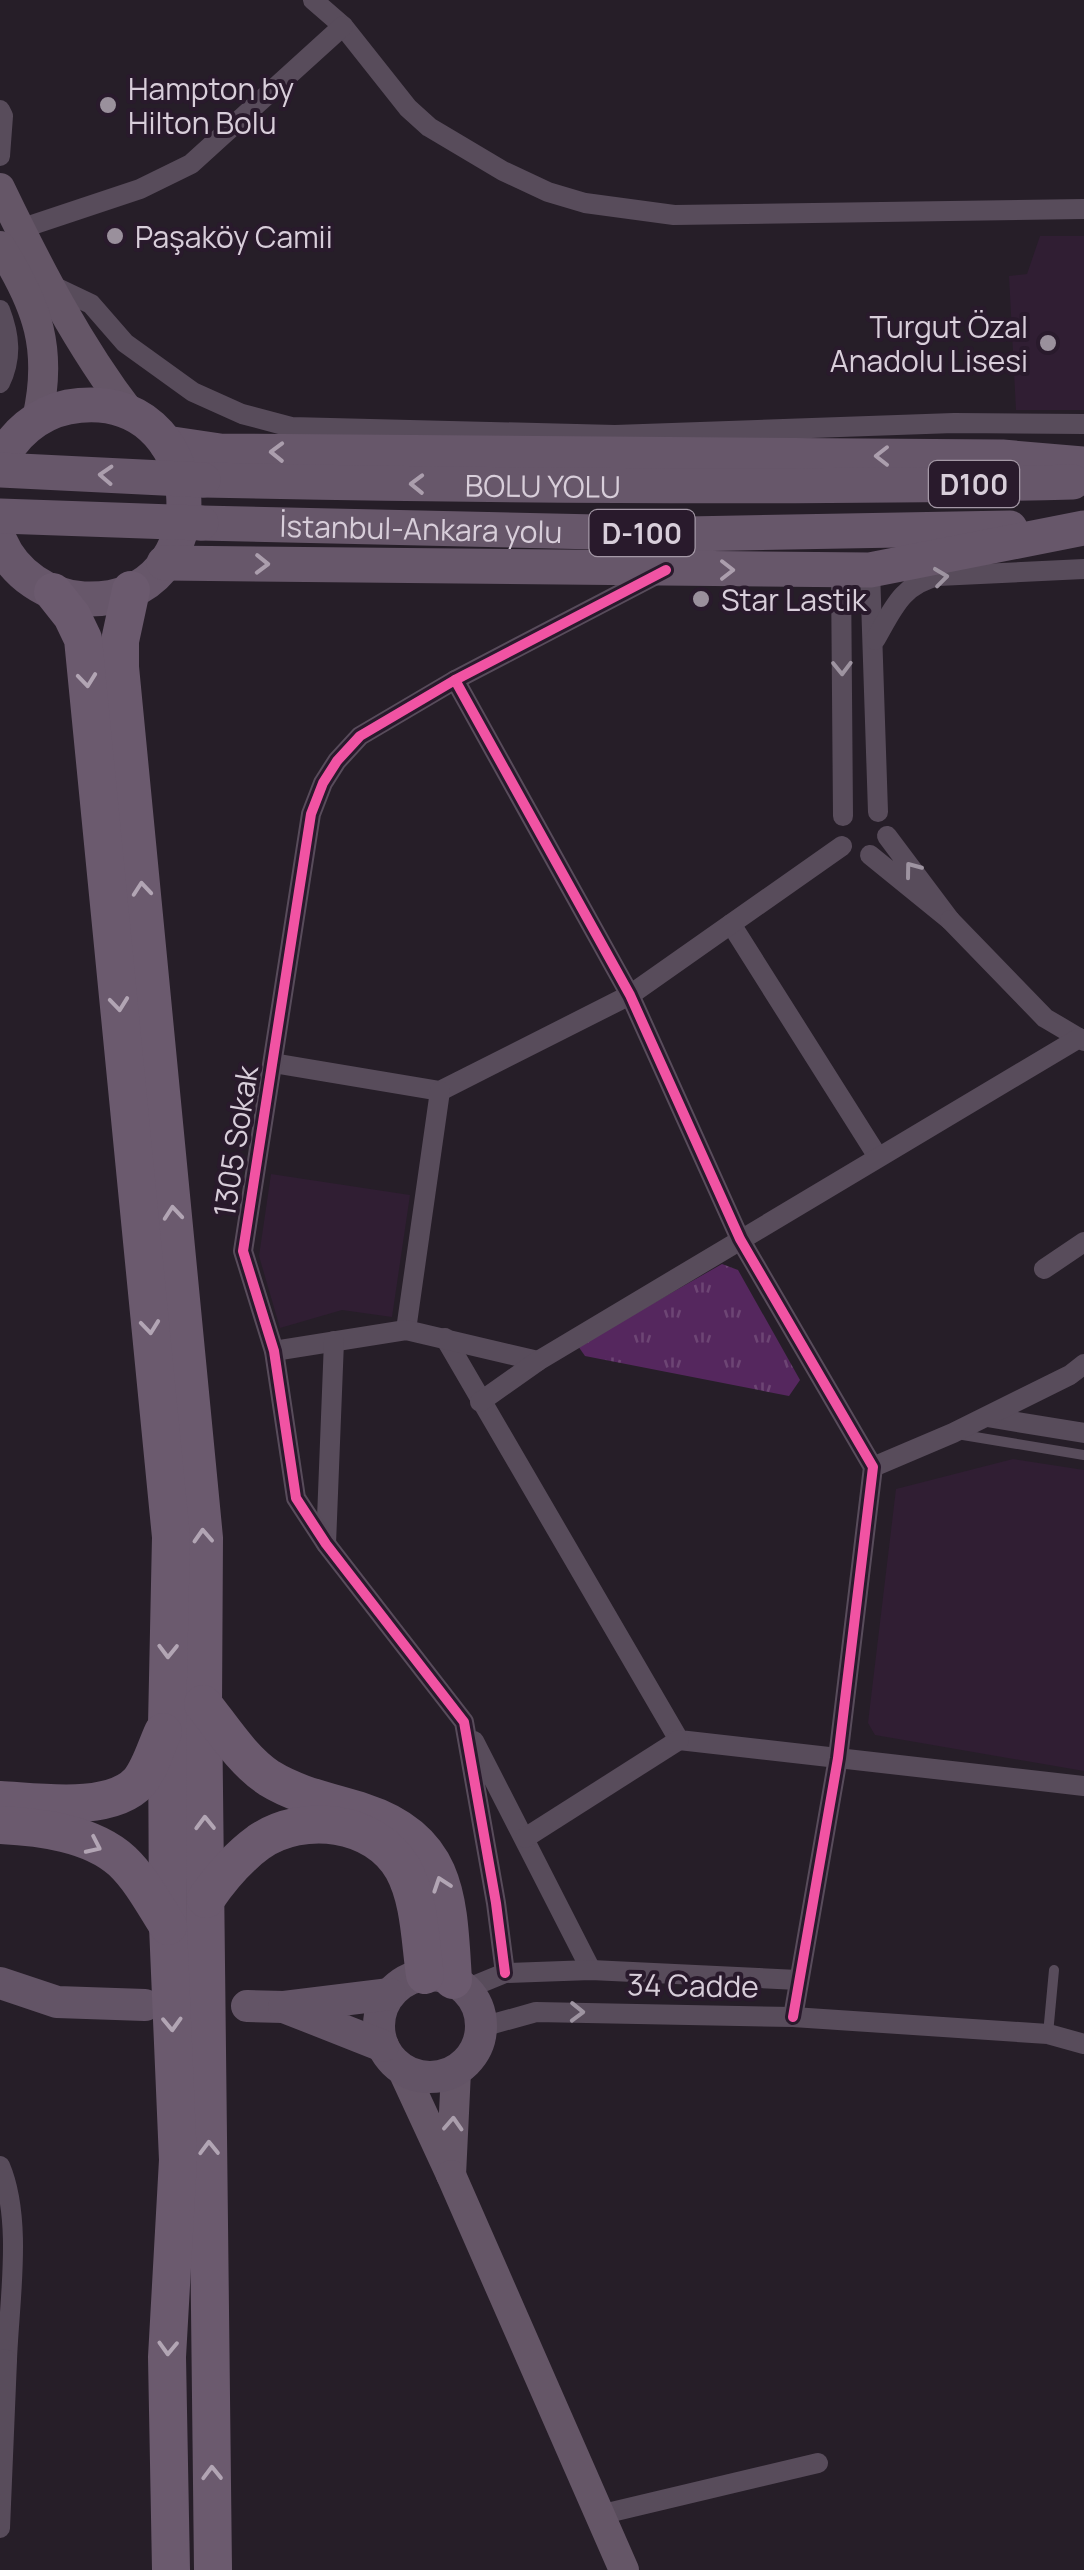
<svg xmlns="http://www.w3.org/2000/svg" width="1084" height="2570" font-family="Manrope,sans-serif">
  <style>
    .built { fill: #301e33 }
    .park { fill: url(#park-tufts) }
    .lines { fill: none; stroke-linecap: round; stroke-linejoin: round }
    .service { stroke: #584c5b; stroke-width: 10 }
    .minor { stroke: #584c5b; stroke-width: 20 }
    .secondary { stroke: #655667; stroke-width: 30 }
    .primary { stroke: #635466; stroke-width: 32 }
    .trunk { stroke: #67576a; stroke-width: 35 }
    .motorway { stroke: #6b5a6e; stroke-width: 38 }
    .trunk-bridge { stroke: #67576a; stroke-width: 35 }
    .cycleway-casing { stroke: #291a2c; stroke-width: 16 }
    .cycleway { stroke: #f153a3; stroke-width: 10 }
    .oneway { stroke: #ab9ead }
    .oneway2 { stroke: #9e94a1 }
    .oneway3 { stroke: #b2a5b4 }
    .oneway4 { stroke: #aa9eac }
    .poi-dot { fill: #9a909c; stroke: #291a2c; stroke-width: 4 }
    .labels { text-anchor: middle; dominant-baseline: central; stroke-width: 8; stroke-linejoin: round; paint-order: stroke }
    .shield { fill: #291a2c; stroke: #a498a6; stroke-width: 2.5 }
    .shield-label { font-size: 28px; font-weight: bold; fill: #d8ceda }
    .poi-label { font-size: 30px; fill: #d8ceda; stroke: #291a2c; text-anchor: start }
    .street-label { font-size: 30px; fill: #d8ceda; stroke: #291a2c }
  </style>
  <defs>
    <pattern id="park-tufts" width="24" height="20" patternUnits="userSpaceOnUse" patternTransform="scale(2.5)"><rect width="24" height="20" fill="#55275e"/><path d="M3 7l-1-3M5 7V3M7 7l1-3M15 17l-1-3M17 17v-4M19 17l1-3" fill="none" stroke="#6d4574"/></pattern>
  </defs>
  <rect width="100%" height="100%" fill="#261e28"/>
  <g class="built">
    <path d="M 1040,236 L 1084,236 L 1084,410 L 1016,410 L 1009,276 L 1027,274 Z"/>
    <path d="M 271,1174 L 410,1195 L 392,1317 L 342,1310 L 280,1328 L 259,1256 Z"/>
    <path d="M 1013,1459 L 1084,1470 L 1084,1771 L 875,1735 L 868,1723 L 896,1489 Z"/>
  </g>
  <path class="park" d="M 722,1264 L 738,1270 L 800,1380 L 789,1396 L 585,1356 L 578,1346 Z"/>
  <g class="lines">
    <g class="service">
      <path d="M 957,1434 L 1084,1455"/>
      <path d="M 1048,2034 L 1054,1970"/>
    </g>
    <g class="minor">
      <path d="M 313,0 L 343,26 L 408,108 L 429,127 L 503,171 L 548,192 L 585,203 L 674,215 L 1084,209"/>
      <path d="M 0,110 L 3,116 L 0,156"/>
      <path d="M 20,229 L 140,189 L 191,164 L 343,26"/>
      <path d="M 51,285 L 91,304 L 125,343 L 193,392 L 242,414 L 291,427 L 615,435 L 954,423 L 1084,424"/>
      <path d="M 0,310 C 10,336 12,358 0,383"/>
      <path d="M 870,570 L 878,812"/>
      <path d="M 841,571 L 843,816"/>
      <path d="M 875,640 C 893,609 901,585 938,576 L 1084,569"/>
      <path d="M 455,680 L 630,995 L 740,1239 L 873,1467 L 838,1758 L 793,2017"/>
      <path d="M 870,855 L 950,920 L 887,836"/>
      <path d="M 950,920 L 1045,1018 L 1084,1041"/>
      <path d="M 731,924 L 878,1157"/>
      <path d="M 273,1063 L 440,1091 L 630,995 L 842,846"/>
      <path d="M 1044,1269 L 1084,1242"/>
      <path d="M 406,1330 L 440,1091"/>
      <path d="M 445,1338 L 679,1740 L 1084,1786"/>
      <path d="M 274,1351 L 406,1330 L 538,1361"/>
      <path d="M 480,1402 L 538,1361 L 1079,1038"/>
      <path d="M 987,1417 L 1084,1433"/>
      <path d="M 873,1467 L 953,1433 L 1070,1375 L 1084,1364"/>
      <path d="M 326,1544 L 334,1341"/>
      <path d="M 474,1741 L 591,1970"/>
      <path d="M 525,1838 L 679,1740"/>
      <path d="M 505,1973 L 496,1903 L 464,1722 L 326,1544 L 296,1498 L 274,1351 L 243,1251 L 311,814 L 323,783 L 337,761 L 360,736 L 455,680 L 660,573"/>
      <path d="M 466,1989 L 505,1973 L 591,1970 L 798,1980"/>
      <path d="M 482,2027 L 536,2012 L 793,2017 L 1048,2034 L 1084,2044"/>
      <path d="M 0,2166 C 23,2220 9,2302 7,2360"/>
      <path d="M 0,2359 L 7,2360 L 0,2528"/>
      <path d="M 599,2515 L 818,2463"/>
    </g>
    <g class="secondary">
      <path d="M 0,188 C 38,267 78,345 131,414"/>
      <path d="M 0,246 C 38,306 53,350 37,419"/>
      <path d="M 402,2069 L 451,2175 L 456,2071"/>
      <path d="M 451,2175 L 624,2570"/>
    </g>
    <g class="primary">
      <circle cx="430" cy="2026" r="51"/>
      <path d="M 0,1983 L 57,2002 L 145,2005"/>
      <path d="M 247,2006 L 284,2007"/>
      <path d="M 383,2046 L 284,2007 L 390,1994"/>
    </g>
    <g class="trunk">
      <path d="M 166,443 L 220,451 L 1002,457 L 1084,464"/>
      <path d="M 0,463 C 12,435 38,413 68,407 C 213,381 226,605 84,599 C 48,597 14,574 0,541"/>
      <path id="s1" d="M 203,480 C 493,486 783,489 1073,482"/>
      <path id="s2" d="M 201,523 L 687,534 L 1010,528"/>
      <path d="M 164,563 L 870,570 L 1084,528"/>
    </g>
    <g class="motorway">
      <path d="M 131,590 L 120,641 L 120,667 L 204,1538 L 203,1704 L 213,2570"/>
      <path d="M 53,592 L 72,616 L 83,639 L 171,1537 L 167,1725 L 168,1926 L 178,2160 L 167,2357 L 171,2570"/>
      <path d="M 203,1704 C 223,1729 242,1760 269,1778 C 298,1796 332,1802 363,1812 C 450,1840 448,1903 453,1980"/>
      <path d="M 0,1800 C 39,1802 111,1813 139,1782 C 150,1769 156,1747 163,1732"/>
      <path d="M 0,1825 C 40,1827 91,1833 122,1861 C 141,1879 154,1904 168,1926"/>
      <path d="M 206,1899 C 221,1877 237,1858 259,1842 C 303,1812 375,1820 403,1869 C 420,1900 420,1941 425,1975"/>
    </g>
    <g class="trunk-bridge">
      <path d="M 0,470 L 203,480"/>
      <path d="M 0,516 L 201,523"/>
    </g>
    <g class="cycleway-casing">
      <g id="cycleway">
        <path d="M 455,680 L 630,995 L 740,1239 L 873,1467 L 838,1758 L 793,2017"/>
        <path d="M 505,1973 L 496,1903 L 464,1722 L 326,1544 L 296,1498 L 274,1351 L 243,1251 L 311,814 L 323,783 L 337,761 L 360,736 L 455,680 L 666,570"/>
      </g>
    </g>
    <use href="#cycleway" class="cycleway"/>
  </g>
  <defs><path id="oneway-chevron" d="M-2-3.5L2.5 0L-2 3.5" fill="none" stroke-width="1.6" stroke-linecap="round" stroke-linejoin="round" transform="scale(2.5)"/></defs>
  <g class="oneway">
    <use href="#oneway-chevron" transform="translate(277 452) rotate(-179)"/>
    <use href="#oneway-chevron" transform="translate(882 456) rotate(-180)"/>
    <use href="#oneway-chevron" transform="translate(106 475) rotate(-177)"/>
    <use href="#oneway-chevron" transform="translate(417 484) rotate(-179)"/>
    <use href="#oneway-chevron" transform="translate(262 564) rotate(1)"/>
    <use href="#oneway-chevron" transform="translate(727 570)"/>
  </g>
  <g class="oneway2">
    <use href="#oneway-chevron" transform="translate(941 577) rotate(-7)"/>
    <use href="#oneway-chevron" transform="translate(842 668) rotate(89)"/>
    <use href="#oneway-chevron" transform="translate(912 869) rotate(-127)"/>
    <use href="#oneway-chevron" transform="translate(577 2012) rotate(1)"/>
  </g>
  <g class="oneway3">
    <use href="#oneway-chevron" transform="translate(87 680) rotate(84)"/>
    <use href="#oneway-chevron" transform="translate(142 889) rotate(-95)"/>
    <use href="#oneway-chevron" transform="translate(119 1004) rotate(84)"/>
    <use href="#oneway-chevron" transform="translate(173 1213) rotate(-95)"/>
    <use href="#oneway-chevron" transform="translate(150 1327) rotate(84)"/>
    <use href="#oneway-chevron" transform="translate(203 1536) rotate(-93)"/>
    <use href="#oneway-chevron" transform="translate(168 1651) rotate(91)"/>
    <use href="#oneway-chevron" transform="translate(205 1823) rotate(-91)"/>
    <use href="#oneway-chevron" transform="translate(94 1846) rotate(25)"/>
    <use href="#oneway-chevron" transform="translate(441 1884) rotate(-109)"/>
    <use href="#oneway-chevron" transform="translate(172 2024) rotate(88)"/>
    <use href="#oneway-chevron" transform="translate(209 2148) rotate(-91)"/>
    <use href="#oneway-chevron" transform="translate(168 2348) rotate(92)"/>
    <use href="#oneway-chevron" transform="translate(212 2473) rotate(-91)"/>
  </g>
  <use class="oneway4" href="#oneway-chevron" transform="translate(453 2124) rotate(-87)"/>
  <g class="poi-dot">
    <circle cx="108" cy="105" r="10"/>
    <circle cx="115" cy="236" r="10"/>
    <circle cx="1048" cy="343" r="10"/>
    <circle cx="701" cy="599" r="10"/>
  </g>
  <g class="labels">
    <g class="shield">
      <rect x="929" y="461" width="90" height="46" rx="8"/>
      <rect x="589.5" y="510" width="105" height="46" rx="8"/>
    </g>
    <g class="shield-label">
      <text x="974" y="484">D100</text>
      <text x="642" y="533">D-100</text>
    </g>
    <g class="poi-label">
      <text x="128" y="88">Hampton by<tspan x="128" dy="34">Hilton Bolu</tspan></text>
      <text x="135" y="236">Paşaköy Camii</text>
      <text x="1028" y="326" text-anchor="end">Turgut Özal<tspan x="1028" dy="34">Anadolu Lisesi</tspan></text>
      <text x="721" y="599">Star Lastik</text>
    </g>
    <g class="street-label">
      <text stroke="none"><textPath href="#s1" startOffset="340">BOLU YOLU</textPath></text>
      <text stroke="none"><textPath href="#s2" startOffset="220">İstanbul-Ankara yolu</textPath></text>
      <text transform="translate(235 1141) rotate(-81)">1305 Sokak</text>
      <text transform="translate(693 1985) rotate(1)">34 Cadde</text>
    </g>
  </g>
</svg>
